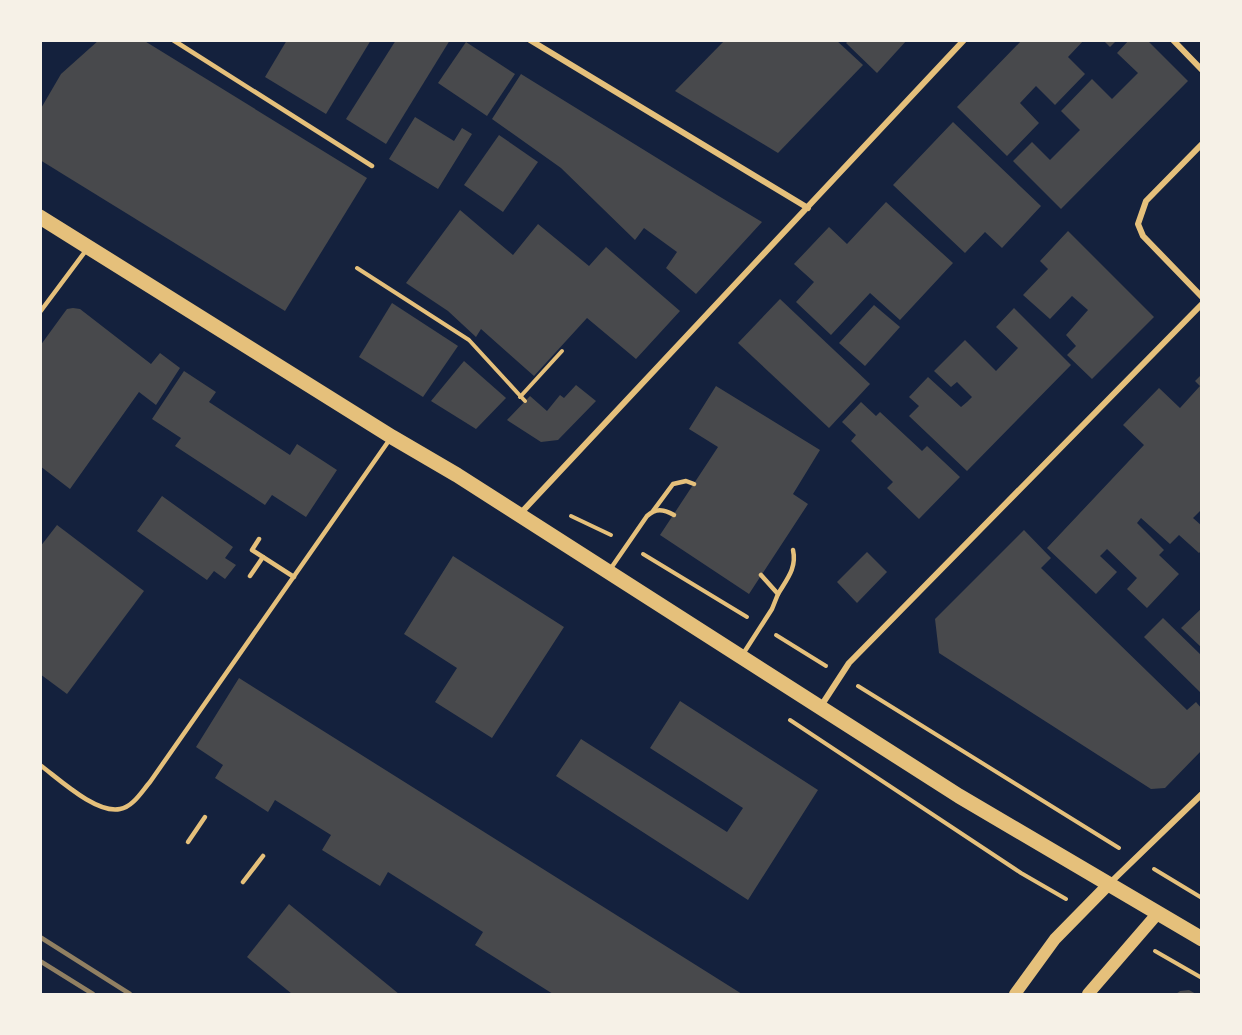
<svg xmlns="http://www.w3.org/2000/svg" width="1242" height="1035" font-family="'DejaVu Sans',sans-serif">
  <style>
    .building { fill: #48494c }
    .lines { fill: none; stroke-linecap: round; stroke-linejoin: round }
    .path { stroke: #e5c07b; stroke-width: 4 }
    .service { stroke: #e5c07b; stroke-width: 4.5 }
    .minor { stroke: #e5c07b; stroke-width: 6 }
    .secondary { stroke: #e5c07b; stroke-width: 12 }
    .primary { stroke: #e5c07b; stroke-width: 15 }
    .rail { stroke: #918062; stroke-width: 4.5 }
  </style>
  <rect width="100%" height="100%" fill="#14213d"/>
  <g class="building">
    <path d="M 99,40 L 143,40 L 367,178 L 285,311 L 40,160 L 40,110 L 61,74 Z"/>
    <path d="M 287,40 L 371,40 L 326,114 L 265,77 Z"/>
    <path d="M 396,40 L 450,40 L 386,144 L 346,119 Z"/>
    <path d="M 725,40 L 836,40 L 863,65 L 778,153 L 675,91 Z"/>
    <path d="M 849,40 L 907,40 L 877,73 L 846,43 Z"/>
    <path d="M 1022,40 L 1084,40 L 1068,57 L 1085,74 L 1055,105 L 1036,86 L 1020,103 L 1039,123 L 1007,156 L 957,107 Z"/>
    <path d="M 1103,40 L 1117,40 L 1110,47 Z"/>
    <path d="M 1129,40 L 1147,40 L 1188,81 L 1061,209 L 1013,161 L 1032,142 L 1050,160 L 1080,130 L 1061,111 L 1092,79 L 1112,99 L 1138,73 L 1117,53 Z"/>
    <path d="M 466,42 L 515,74 L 487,116 L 438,83 Z"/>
    <path d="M 521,74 L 717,195 L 762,222 L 696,294 L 666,268 L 677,252 L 644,228 L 635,240 L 561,168 L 492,119 Z"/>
    <path d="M 415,117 L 454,141 L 462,128 L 472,134 L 438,189 L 389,159 Z"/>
    <path d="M 953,122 L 1041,206 L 1002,248 L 985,232 L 965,253 L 893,185 Z"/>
    <path d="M 499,135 L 538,162 L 503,212 L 464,185 Z"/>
    <path d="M 886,202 L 953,263 L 900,320 L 870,293 L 831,335 L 796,302 L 814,282 L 794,264 L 829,227 L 847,244 Z"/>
    <path d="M 460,210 L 513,255 L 538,224 L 589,266 L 606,247 L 680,311 L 636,359 L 587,318 L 534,376 L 481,329 L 476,337 L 448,311 L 406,283 Z"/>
    <path d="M 1068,231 L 1154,317 L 1092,379 L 1067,355 L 1076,346 L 1066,335 L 1088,310 L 1072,296 L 1050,319 L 1023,295 L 1048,269 L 1040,261 Z"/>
    <path d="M 780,299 L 870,384 L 829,428 L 738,343 Z"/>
    <path d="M 392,303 L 458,346 L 423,397 L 359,357 Z"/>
    <path d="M 874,305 L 900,327 L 865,366 L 839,343 Z"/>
    <path d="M 73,308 L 80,309 L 151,364 L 160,353 L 180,368 L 156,405 L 139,392 L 70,489 L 40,466 L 40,346 L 64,313 L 67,309 Z"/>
    <path d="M 1014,308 L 1071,365 L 967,471 L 909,416 L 919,406 L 909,397 L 928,377 L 961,407 L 967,402 L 972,397 L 957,382 L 951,387 L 934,371 L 965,340 L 996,371 L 1018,348 L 996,327 Z"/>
    <path d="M 464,361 L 506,398 L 476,429 L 431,401 Z"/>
    <path d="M 184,371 L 216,392 L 209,402 L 290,455 L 297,444 L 337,470 L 306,517 L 272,495 L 265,505 L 175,446 L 181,438 L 152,419 Z"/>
    <path d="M 1202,374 L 1202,509 L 1193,518 L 1202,526 L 1202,550 L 1199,553 L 1179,535 L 1170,544 L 1141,518 L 1137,523 L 1164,550 L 1159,555 L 1179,574 L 1147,608 L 1127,589 L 1137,578 L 1107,549 L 1100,556 L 1117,572 L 1096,594 L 1047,548 L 1144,445 L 1123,425 L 1159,388 L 1180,408 L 1200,386 L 1195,381 Z"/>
    <path d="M 576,385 L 596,401 L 558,440 L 541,442 L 507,420 L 530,396 L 547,411 L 560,395 L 564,398 Z"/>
    <path d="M 716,386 L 820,450 L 793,494 L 808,504 L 749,594 L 660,535 L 718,447 L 689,429 Z"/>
    <path d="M 861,402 L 876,416 L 880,412 L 922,451 L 927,446 L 960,477 L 919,519 L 887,488 L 893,482 L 851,441 L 856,435 L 842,422 Z"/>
    <path d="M 162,496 L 233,547 L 225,558 L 236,565 L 225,579 L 214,571 L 207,580 L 137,531 Z"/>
    <path d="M 57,525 L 144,591 L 67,694 L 40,674 L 40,547 Z"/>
    <path d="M 1024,530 L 1051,558 L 1041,568 L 1187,710 L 1196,702 L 1202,709 L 1202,750 L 1165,788 L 1151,789 L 939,653 L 935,619 Z"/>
    <path d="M 867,552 L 887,572 L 857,603 L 837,582 Z"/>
    <path d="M 453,556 L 564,627 L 492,738 L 435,702 L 457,668 L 404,634 Z"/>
    <path d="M 1202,608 L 1202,648 L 1181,628 Z"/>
    <path d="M 1163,618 L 1202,656 L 1202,694 L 1144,637 Z"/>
    <path d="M 239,678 L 742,994 L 553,994 L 475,945 L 483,932 L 388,872 L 380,886 L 322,850 L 331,835 L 275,800 L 268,812 L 215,778 L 223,765 L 196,747 Z"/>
    <path d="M 680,701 L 818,790 L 748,900 L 556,776 L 581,739 L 727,832 L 743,808 L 650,748 Z"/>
    <path d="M 289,904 L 399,994 L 292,994 L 247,957 Z"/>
    <path d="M 1189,990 L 1196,994 L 1176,994 L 1180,991 Z"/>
  </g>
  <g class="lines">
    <g class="path">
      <path d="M 357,268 L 469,340 L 525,401"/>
      <path d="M 520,397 L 562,351"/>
      <path d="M 571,516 L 611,535"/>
      <path d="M 643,554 L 747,617"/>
      <path d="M 776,635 L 826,666"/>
      <path d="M 858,686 L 1119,848"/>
      <path d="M 790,720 L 1021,873 L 1066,899"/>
      <path d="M 1154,869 L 1202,898"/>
      <path d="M 1155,951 L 1202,978"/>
    </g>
    <g class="service">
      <path d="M 173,40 L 372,166"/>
      <path d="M 40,312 L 87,249"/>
      <path d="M 653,511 L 673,484 L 686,481 L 694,484"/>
      <path d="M 259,539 L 252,550 L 294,577"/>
      <path d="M 609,571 L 647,516 C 656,508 663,509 674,515"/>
      <path d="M 250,576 L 263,557"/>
      <path d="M 778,594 C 787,579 797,568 793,550"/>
      <path d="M 743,654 L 772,609 L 778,594 L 761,575"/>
      <path d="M 40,765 C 59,779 96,814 120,809 C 133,807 142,791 150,782 L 390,439"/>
      <path d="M 188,842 L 205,817"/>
      <path d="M 243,882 L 263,856"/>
    </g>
    <g class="minor">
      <path d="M 530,40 L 808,208"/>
      <path d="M 1173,40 L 1202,70"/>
      <path d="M 1202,144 L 1146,201 L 1138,224 L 1143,236 L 1202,297"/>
      <path d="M 519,515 L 964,40"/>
      <path d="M 821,706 L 849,663 L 1202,304"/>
      <path d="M 1110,883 L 1202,794"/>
    </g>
    <g class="secondary">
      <path d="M 1015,994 L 1055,939 L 1108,885"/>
      <path d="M 1088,994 L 1158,913"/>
    </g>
    <path class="primary" d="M 40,217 L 392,437 L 457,475 L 959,796 L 1202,939"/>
    <g class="rail">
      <path d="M 40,937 L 130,994"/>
      <path d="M 40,961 L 93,994"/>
    </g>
  </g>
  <rect width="1242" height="1035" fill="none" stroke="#f6f1e7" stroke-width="84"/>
</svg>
